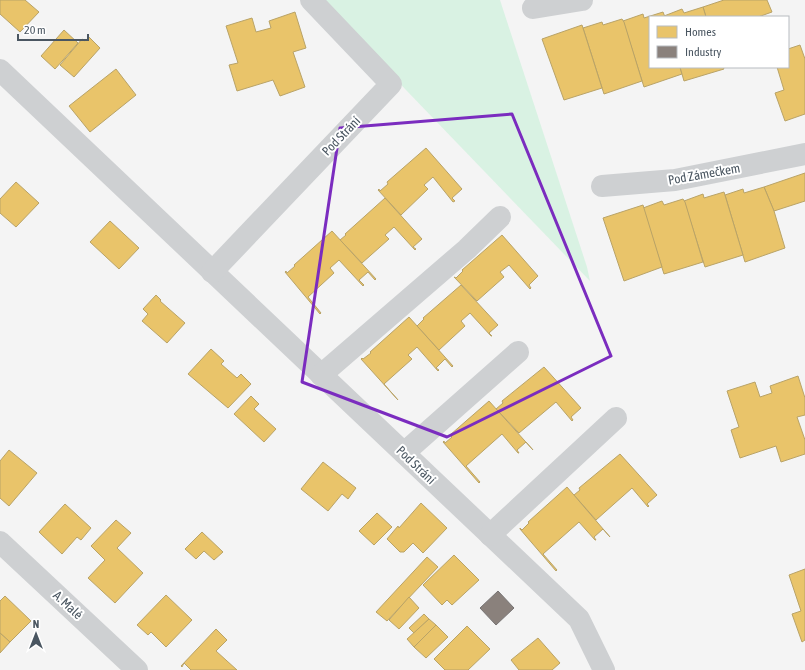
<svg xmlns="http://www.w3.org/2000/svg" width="805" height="670" font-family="'Asap Condensed',sans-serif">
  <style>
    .green { fill: #d9f2e3 }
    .homes { fill: #e9c46a; stroke: #b9a367 }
    .industry { fill: #8a817c; stroke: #777474 }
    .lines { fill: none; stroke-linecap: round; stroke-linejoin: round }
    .minor { stroke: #ced0d2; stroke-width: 22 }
    .marked { fill: none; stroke: #7b2cbf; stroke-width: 3; stroke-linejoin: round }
    .labels { text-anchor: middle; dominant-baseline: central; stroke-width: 4; stroke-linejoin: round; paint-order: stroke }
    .street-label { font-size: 13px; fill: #4a5661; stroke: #fff }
  </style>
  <rect width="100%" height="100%" fill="#f4f4f4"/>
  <path class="green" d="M 322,0 L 500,0 L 587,267 L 590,281 L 406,90 Z"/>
  <g class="homes">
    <path d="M 0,0 L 25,0 L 39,12 L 20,32 L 0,14 Z"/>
    <path d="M 724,0 L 767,0 L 772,12 L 758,17 L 706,17 L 703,7 Z"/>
    <path d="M 703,7 L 706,17 L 665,17 L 664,16 L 682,9 L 684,13 Z"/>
    <path d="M 295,12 L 306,48 L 293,52 L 305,87 L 280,96 L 273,80 L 237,91 L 229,65 L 238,63 L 226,26 L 252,18 L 256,32 L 271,28 L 269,21 Z"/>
    <path d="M 663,12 L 665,17 L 650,17 L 650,67 L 680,67 L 682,74 L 644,87 L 623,21 L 643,14 L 644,18 Z"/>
    <path d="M 622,19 L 624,22 L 642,81 L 604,94 L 583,28 L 602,22 L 603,25 Z"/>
    <path d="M 582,25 L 602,88 L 564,100 L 542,39 Z"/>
    <path d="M 64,30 L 78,43 L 55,69 L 41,56 Z"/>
    <path d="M 89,37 L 100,48 L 74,77 L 60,65 L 82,39 L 85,41 Z"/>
    <path d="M 800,45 L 805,59 L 805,114 L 785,121 L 775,93 L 784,90 L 777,67 L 788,67 L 788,49 Z"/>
    <path d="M 680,67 L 723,67 L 724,69 L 684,81 Z"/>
    <path d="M 116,69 L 136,95 L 90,132 L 69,106 Z"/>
    <path d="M 426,148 L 462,189 L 452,198 L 455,201 L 453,202 L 433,177 L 424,185 L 428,189 L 401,215 L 378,190 L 379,189 L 380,191 L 388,184 L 387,182 Z"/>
    <path d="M 805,173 L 805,201 L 774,211 L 764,187 Z"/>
    <path d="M 16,182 L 39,203 L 16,227 L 0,213 L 0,199 Z"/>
    <path d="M 764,187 L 774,211 L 785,248 L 745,262 L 725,195 L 743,189 L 744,193 Z"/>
    <path d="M 724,192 L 743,255 L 705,267 L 684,201 L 703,194 L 704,198 Z"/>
    <path d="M 385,198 L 422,239 L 413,247 L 416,249 L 415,250 L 394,227 L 385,235 L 389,239 L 362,263 L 340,240 L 346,235 L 345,234 Z"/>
    <path d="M 683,199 L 685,202 L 703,262 L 664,274 L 643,208 L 662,201 L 664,205 Z"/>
    <path d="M 643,205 L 662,267 L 624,281 L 603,218 Z"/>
    <path d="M 110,221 L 139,248 L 119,269 L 90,242 Z"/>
    <path d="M 332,231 L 376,279 L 375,280 L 368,272 L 359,280 L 364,285 L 363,286 L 339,260 L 330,268 L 334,273 L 308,297 L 321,313 L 320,314 L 285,272 L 286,271 L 287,273 L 295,266 L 294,265 Z"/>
    <path d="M 502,235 L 538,276 L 529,285 L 531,288 L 530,289 L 509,265 L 500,272 L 504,277 L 477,301 L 454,277 L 456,278 L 463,271 L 462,270 Z"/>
    <path d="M 461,285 L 498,325 L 489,333 L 492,336 L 491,336 L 470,313 L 461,321 L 465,326 L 439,350 L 417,326 L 424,319 L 423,318 Z"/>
    <path d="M 156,295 L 161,300 L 160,301 L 185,323 L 167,343 L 142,321 L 148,314 L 143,309 Z"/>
    <path d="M 409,317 L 453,366 L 452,367 L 445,359 L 436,368 L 439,370 L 438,371 L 417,347 L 408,355 L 412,359 L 384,384 L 398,400 L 361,359 L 362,358 L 363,359 L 371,353 L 370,352 Z"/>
    <path d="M 211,349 L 224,361 L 221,364 L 237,378 L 241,374 L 251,384 L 228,408 L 188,374 Z"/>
    <path d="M 544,367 L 581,408 L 571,417 L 573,420 L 572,421 L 556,402 L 519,433 L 496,409 L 503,403 L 502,401 Z"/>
    <path d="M 798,376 L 805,398 L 805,415 L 797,417 L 805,440 L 805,454 L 781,462 L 776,446 L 740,458 L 731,430 L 739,427 L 727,391 L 755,382 L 760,397 L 772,393 L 770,386 Z"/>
    <path d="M 251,396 L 259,404 L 254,409 L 276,429 L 264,442 L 234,414 Z"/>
    <path d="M 489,401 L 533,450 L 526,442 L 517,450 L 519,453 L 518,453 L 502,434 L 466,466 L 480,482 L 479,483 L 443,442 L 444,441 L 445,443 L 452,437 L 450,435 Z"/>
    <path d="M 9,450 L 37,473 L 9,506 L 0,498 L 0,461 Z"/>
    <path d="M 620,454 L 657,495 L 647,504 L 649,506 L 648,507 L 632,488 L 596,520 L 574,495 L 580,490 L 579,488 Z"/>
    <path d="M 323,462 L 356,488 L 348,499 L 342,494 L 328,511 L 301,489 Z"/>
    <path d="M 567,487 L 610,537 L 603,529 L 594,537 L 596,540 L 595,540 L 579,522 L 543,554 L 557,570 L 556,571 L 520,529 L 520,528 L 522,530 L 529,523 L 528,522 Z"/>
    <path d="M 421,503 L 447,528 L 423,553 L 413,543 L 404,552 L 400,552 L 387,539 L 398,526 L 399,528 Z"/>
    <path d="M 65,504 L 91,528 L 81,540 L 77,537 L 62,554 L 39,532 Z"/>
    <path d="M 377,513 L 392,527 L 374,545 L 359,531 Z"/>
    <path d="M 116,520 L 131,533 L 117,548 L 143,573 L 115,603 L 88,578 L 105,560 L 91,546 Z"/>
    <path d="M 202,532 L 223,552 L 214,560 L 204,551 L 196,559 L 185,549 Z"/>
    <path d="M 454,555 L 479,580 L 452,605 L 447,600 L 442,605 L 423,585 Z"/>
    <path d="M 427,557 L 438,567 L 387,621 L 376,612 Z"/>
    <path d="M 805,569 L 805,640 L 802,642 L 792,614 L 801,611 L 789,575 Z"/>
    <path d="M 166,595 L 192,620 L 166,647 L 151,632 L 148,635 L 137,625 Z"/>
    <path d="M 5,596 L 31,621 L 10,642 L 0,633 L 0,601 Z"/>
    <path d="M 409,597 L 419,608 L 399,629 L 389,620 Z"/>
    <path d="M 424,614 L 429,619 L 414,633 L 409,628 Z"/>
    <path d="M 429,619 L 436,625 L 414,647 L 407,639 Z"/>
    <path d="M 436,625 L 448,637 L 426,658 L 414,647 Z"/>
    <path d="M 467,626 L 490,649 L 468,670 L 445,670 L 434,659 Z"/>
    <path d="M 216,629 L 227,640 L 216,651 L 237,670 L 191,670 L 184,663 L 182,667 L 181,666 Z"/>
    <path d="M 0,633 L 10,642 L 0,653 Z"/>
    <path d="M 538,638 L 560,663 L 552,670 L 519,670 L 511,660 Z"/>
  </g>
  <path class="industry" d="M 498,591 L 514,608 L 496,625 L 480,608 Z"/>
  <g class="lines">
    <g class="minor">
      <path d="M 533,8 L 582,0"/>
      <path d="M 0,70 L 579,619 L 604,670"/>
      <path d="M 602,186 L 675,180 L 805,154"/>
      <path d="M 212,272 L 391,84 L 311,0"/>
      <path d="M 321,375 L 467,249 L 500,217"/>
      <path d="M 404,453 L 518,352"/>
      <path d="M 490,535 L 616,418"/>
      <path d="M 0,542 L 137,670"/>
    </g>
  </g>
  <path class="marked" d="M 512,114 L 611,356 L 447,437 L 302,382 L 340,128 Z"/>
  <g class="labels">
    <g class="street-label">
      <text transform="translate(341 136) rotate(-46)">Pod Strání</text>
      <text transform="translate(704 174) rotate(-10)">Pod Zámečkem</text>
      <text transform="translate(416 465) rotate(44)">Pod Strání</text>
      <text transform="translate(68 605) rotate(43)">A. Malé</text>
    </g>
  </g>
  <rect x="649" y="16" width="140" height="52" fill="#ffffff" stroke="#b7bbc0"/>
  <rect x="657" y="26" width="20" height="12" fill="#e9c46a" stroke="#b7bbc0"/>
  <text x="685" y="36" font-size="12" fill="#4a5661">Homes</text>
  <rect x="657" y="46" width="20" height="12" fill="#8a817c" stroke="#b7bbc0"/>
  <text x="685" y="56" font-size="12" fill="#4a5661">Industry</text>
  <g transform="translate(36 634)" stroke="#ffffff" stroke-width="3" paint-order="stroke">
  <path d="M0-3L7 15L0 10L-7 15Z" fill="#4a5661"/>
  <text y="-6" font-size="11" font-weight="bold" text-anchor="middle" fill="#4a5661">N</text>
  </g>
  <path d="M18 34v6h70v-6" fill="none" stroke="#4a5661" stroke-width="2"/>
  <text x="24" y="34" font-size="12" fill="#4a5661" stroke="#ffffff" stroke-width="3" paint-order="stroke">20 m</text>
</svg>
